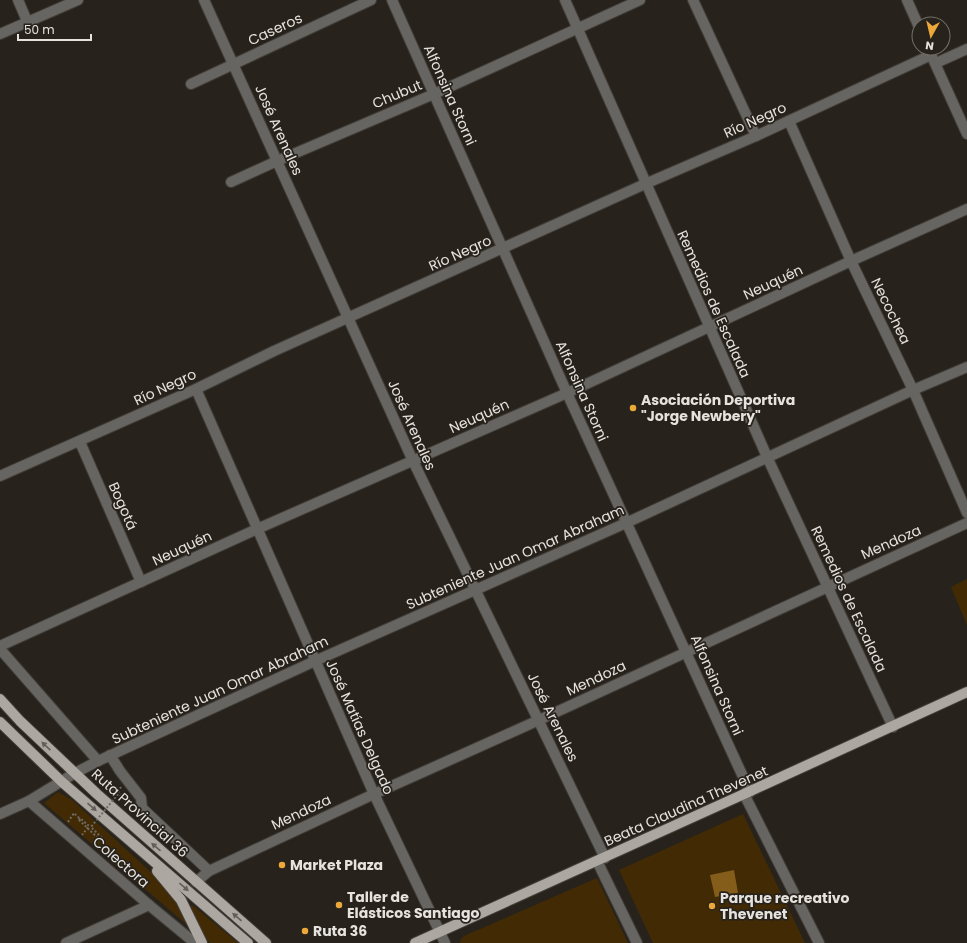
<svg xmlns="http://www.w3.org/2000/svg" width="967" height="943" font-family="Poppins,sans-serif">
  <style>
    .green { fill: #422b04 }
    .water { fill: #855d1a }
    .lines { fill: none; stroke-linecap: round; stroke-linejoin: round }
    .minor-casing { stroke: #423e37; stroke-width: 12 }
    .major-casing { stroke: #423e37; stroke-width: 12 }
    .path { stroke: #6e6a64; stroke-width: 2; stroke-dasharray: 2 2; stroke-linecap: butt }
    .minor { stroke: #676562; stroke-width: 10 }
    .major { stroke: #aca7a0; stroke-width: 10 }
    .path-bridge { stroke: #6e6a64; stroke-width: 2; stroke-dasharray: 2 2; stroke-linecap: butt }
    .oneway { fill: #635e57 }
    .poi-dot { fill: #eca93a; stroke: #27231c; stroke-width: 1.5 }
    .labels { text-anchor: middle; dominant-baseline: central; stroke-width: 3.5; stroke-linejoin: round; paint-order: stroke }
    .street-label { font-size: 14px; fill: #e6e3df; stroke: #27231c }
    .poi-label { font-size: 14px; font-weight: bold; fill: #e6e3df; stroke: #27231c; text-anchor: start }
  </style>
  <rect width="100%" height="100%" fill="#27231c"/>
  <g class="green">
    <path d="M 967,579 L 967,625 L 951,587 Z"/>
    <path d="M 58,792 L 72,800 L 154,875 L 171,893 L 184,912 L 192,929 L 44,803 Z"/>
    <path d="M 743,814 L 805,943 L 653,943 L 619,870 Z"/>
    <path d="M 597,878 L 628,943 L 460,943 L 461,939 L 464,936 Z"/>
    <path d="M 191,905 L 192,905 L 238,943 L 210,943 C 204,936 189,914 191,905 Z"/>
  </g>
  <path class="water" d="M 734,870 L 738,893 L 715,897 L 710,875 Z"/>
  <g class="lines">
    <g class="minor-casing">
      <g id="minor">
        <path d="M 18,0 L 27,21"/>
        <path d="M 204,0 L 413,461 L 605,858"/>
        <path d="M 392,0 L 567,393 L 750,792"/>
        <path d="M 565,0 L 768,459 L 893,727"/>
        <path d="M 693,0 L 756,136"/>
        <path d="M 907,0 L 919,27"/>
        <path d="M 0,34 L 78,0"/>
        <path d="M 928,48 L 967,134"/>
        <path d="M 936,63 L 967,49"/>
        <path d="M 191,84 L 371,0"/>
        <path d="M 789,121 L 851,261 L 913,390 L 967,513"/>
        <path d="M 231,182 L 277,161 L 434,94 L 640,0"/>
        <path d="M 196,389 L 374,794 L 445,943"/>
        <path d="M 80,442 L 141,582"/>
        <path d="M 0,476 L 196,389 L 274,351 L 645,184 L 756,136 L 931,55"/>
        <path d="M 0,646 L 257,529 L 567,393 L 851,261 L 967,209"/>
        <path d="M 0,649 L 98,761"/>
        <path d="M 110,755 L 120,771 L 141,798 L 142,808 L 209,871"/>
        <path d="M 744,794 L 819,943"/>
        <path d="M 29,801 L 149,905 L 195,943"/>
        <path d="M 0,814 L 29,801 L 75,773 L 98,761 L 315,661 L 626,523 L 913,390 L 967,367"/>
        <path d="M 597,861 L 637,943"/>
        <path d="M 196,882 L 209,871 L 374,794 L 539,720 L 967,523"/>
        <path d="M 66,943 L 149,905"/>
      </g>
    </g>
    <g class="major-casing">
      <g id="major">
        <path d="M 0,699 L 20,721 L 97,794 L 266,943"/>
        <path d="M 0,722 L 62,782 L 248,943"/>
        <path d="M 157,871 L 181,900 L 202,943"/>
        <path d="M 415,943 L 744,794 L 967,692"/>
      </g>
    </g>
    <g class="path">
      <path d="M 97,771 L 111,786"/>
      <path d="M 111,786 L 110,787 L 117,793 L 121,787"/>
      <path d="M 79,820 L 80,818 L 89,826 L 82,835"/>
      <path d="M 68,822 L 74,813 L 80,819"/>
    </g>
    <use href="#minor" class="minor"/>
    <use href="#major" class="major"/>
    <path class="path-bridge" d="M 79,820 L 100,840 L 102,838 L 91,827 L 118,794 L 129,805 L 131,803 L 111,785"/>
  </g>
  <defs><path id="oneway-solid" d="M-6-.8H1V-3.2L6.5 0L1 3.2V.8H-6Z"/></defs>
  <g class="oneway">
    <use href="#oneway-solid" transform="translate(46 746) rotate(-137)"/>
    <use href="#oneway-solid" transform="translate(92 807) rotate(41)"/>
    <use href="#oneway-solid" transform="translate(156 847) rotate(-139)"/>
    <use href="#oneway-solid" transform="translate(184 887) rotate(41)"/>
    <use href="#oneway-solid" transform="translate(237 917) rotate(-139)"/>
  </g>
  <g class="poi-dot">
    <circle cx="633" cy="408" r="4"/>
    <circle cx="282" cy="865" r="4"/>
    <circle cx="339" cy="905" r="4"/>
    <circle cx="712" cy="906" r="4"/>
    <circle cx="305" cy="931" r="4"/>
  </g>
  <g class="labels">
    <g class="street-label">
      <text transform="translate(275 29) rotate(-25)">Caseros</text>
      <text transform="translate(397 94) rotate(-23)">Chubut</text>
      <text transform="translate(450 95) rotate(66)">Alfonsina Storni</text>
      <text transform="translate(755 120) rotate(-24)">Río Negro</text>
      <text transform="translate(279 130) rotate(66)">José Arenales</text>
      <text transform="translate(460 253) rotate(-24)">Río Negro</text>
      <text transform="translate(773 282) rotate(-25)">Neuquén</text>
      <text transform="translate(714 304) rotate(66)">Remedios de Escalada</text>
      <text transform="translate(891 311) rotate(64)">Necochea</text>
      <text transform="translate(165 387) rotate(-25)">Río Negro</text>
      <text transform="translate(582 391) rotate(66)">Alfonsina Storni</text>
      <text transform="translate(479 416) rotate(-24)">Neuquén</text>
      <text transform="translate(412 425) rotate(66)">José Arenales</text>
      <text transform="translate(123 506) rotate(66)">Bogotá</text>
      <text transform="translate(891 542) rotate(-24)">Mendoza</text>
      <text transform="translate(182 548) rotate(-25)">Neuquén</text>
      <text transform="translate(515 557) rotate(-24)">Subteniente Juan Omar Abraham</text>
      <text transform="translate(849 599) rotate(65)">Remedios de Escalada</text>
      <text transform="translate(596 678) rotate(-25)">Mendoza</text>
      <text transform="translate(717 685) rotate(66)">Alfonsina Storni</text>
      <text transform="translate(220 690) rotate(-25)">Subteniente Juan Omar Abraham</text>
      <text transform="translate(553 717) rotate(64)">José Arenales</text>
      <text transform="translate(360 727) rotate(66)">José Matías Delgado</text>
      <text transform="translate(686 806) rotate(-24)">Beata Claudina Thevenet</text>
      <text transform="translate(301 812) rotate(-25)">Mendoza</text>
      <text transform="translate(140 813) rotate(42)">Ruta Provincial 36</text>
      <text transform="translate(121 862) rotate(41)">Colectora</text>
    </g>
    <g class="poi-label">
      <text x="641" y="400">Asociación Deportiva<tspan x="641" dy="16">"Jorge Newbery"</tspan></text>
      <text x="290" y="865">Market Plaza</text>
      <text x="347" y="897">Taller de<tspan x="347" dy="16">Elásticos Santiago</tspan></text>
      <text x="720" y="898">Parque recreativo<tspan x="720" dy="16">Thevenet</tspan></text>
      <text x="313" y="931">Ruta 36</text>
    </g>
  </g>
  <g transform="translate(931 36) rotate(188)"><circle r="19" fill="#27231c" stroke="#73706a"/>
  <path d="M0-3L7 15L0 10L-7 15Z" fill="#eca93a"/>
  <text y="-6" font-size="11" font-weight="bold" text-anchor="middle" fill="#e6e3df">N</text>
  </g>
  <path d="M18 34v6h73v-6" fill="none" stroke="#e6e3df" stroke-width="2"/>
  <text x="24" y="34" font-size="12" fill="#e6e3df" stroke="#27231c" stroke-width="3" paint-order="stroke">50 m</text>
</svg>
